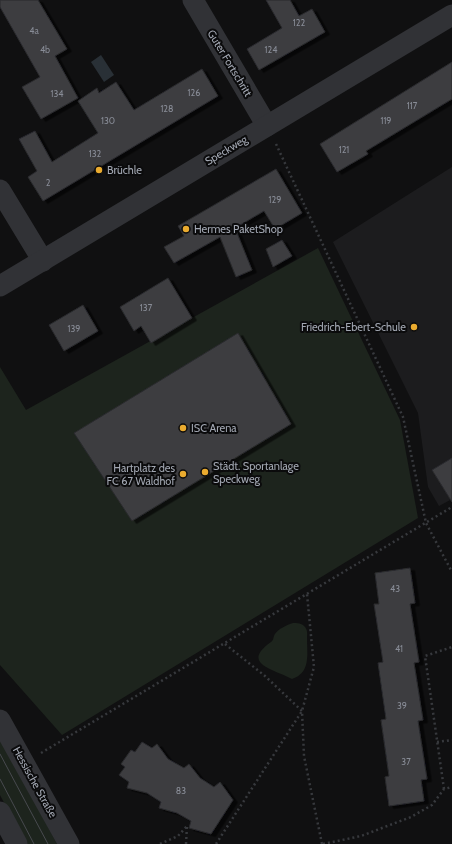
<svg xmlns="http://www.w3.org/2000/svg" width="452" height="844" font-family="Cabin,sans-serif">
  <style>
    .built { fill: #1c1c1e }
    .green { fill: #1d241d }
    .water { fill: #293036 }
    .building { fill: #3c3d41; stroke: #2a2a2d; filter: url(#shadow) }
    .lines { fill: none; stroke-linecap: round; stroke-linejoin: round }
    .path { stroke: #37393d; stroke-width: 2.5; stroke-dasharray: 2 3; stroke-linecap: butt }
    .minor { stroke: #313236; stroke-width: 21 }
    .tram { stroke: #484a4f; stroke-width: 1 }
    .poi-dot { fill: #eaab2f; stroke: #0b0b0c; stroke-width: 1.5 }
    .labels { text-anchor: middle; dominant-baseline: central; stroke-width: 4; stroke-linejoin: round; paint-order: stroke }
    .number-label { font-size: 9px; fill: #888c96 }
    .street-label { font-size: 11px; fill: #a2a7b2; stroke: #0b0b0c }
    .poi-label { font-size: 11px; fill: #a2a7b2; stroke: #0b0b0c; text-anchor: start }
  </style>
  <defs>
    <filter id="shadow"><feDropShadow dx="4.5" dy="2.5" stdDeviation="0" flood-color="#0009"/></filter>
  </defs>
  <rect width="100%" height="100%" fill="#101011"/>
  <path class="built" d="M 452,167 L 452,499 L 439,506 L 428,487 L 418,413 L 333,242 Z"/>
  <g class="green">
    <path d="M 318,248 L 400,420 L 418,518 L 62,735 L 0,665 L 0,367 L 26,410 Z"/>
    <path d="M 293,623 C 297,623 302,623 305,627 C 308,631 307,634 307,638 C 307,654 311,673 292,679 C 274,669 240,664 271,642 C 274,640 273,637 275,634 C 278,629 287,625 293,623 Z"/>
    <path d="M 0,738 L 57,844 L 26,844 L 0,795 Z"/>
  </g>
  <path class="water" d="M 101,55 L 114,75 L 104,82 L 91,62 Z"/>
  <g class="building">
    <path d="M 0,0 L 38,0 L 67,49 L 55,56 L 78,98 L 41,119 L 22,87 L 40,77 L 0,7 Z"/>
    <path d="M 266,0 L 290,0 L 299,16 L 312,9 L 325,32 L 259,70 L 247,49 L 282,28 Z"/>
    <path d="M 452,62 L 452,99 L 366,151 L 368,154 L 337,172 L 320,144 Z"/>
    <path d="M 202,69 L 218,96 L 43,201 L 28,177 L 37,171 L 19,139 L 35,131 L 52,162 L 98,133 L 78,101 L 97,88 L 99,93 L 116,82 L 134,110 Z"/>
    <path d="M 276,169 L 302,213 L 275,229 L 264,211 L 235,228 L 252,270 L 236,277 L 220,237 L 174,263 L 164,247 L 184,236 L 178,226 Z"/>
    <path d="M 282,240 L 292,256 L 273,267 L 266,249 Z"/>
    <path d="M 168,278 L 192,318 L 151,343 L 141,326 L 134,331 L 120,307 Z"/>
    <path d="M 83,305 L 98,331 L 64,351 L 49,325 Z"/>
    <path d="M 238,333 L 291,424 L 132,521 L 74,433 Z"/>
    <path d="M 452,458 L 452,502 L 432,470 Z"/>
    <path d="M 410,568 L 415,603 L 410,604 L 419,662 L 414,663 L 423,720 L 418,721 L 427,779 L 421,780 L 424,801 L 389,806 L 385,777 L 389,776 L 381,720 L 386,719 L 378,663 L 383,662 L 374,604 L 379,604 L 375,573 Z"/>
    <path d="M 142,742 L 152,748 L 157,744 L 168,759 L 184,768 L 189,764 L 200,778 L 214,787 L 220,782 L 233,800 L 211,834 L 189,828 L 191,821 L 177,813 L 159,808 L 161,802 L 147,793 L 127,788 L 129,782 L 119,775 L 125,767 L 121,764 L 131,750 L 135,752 Z"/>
  </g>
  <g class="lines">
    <g class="path">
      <path d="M 276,144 L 403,417 L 426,523 L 452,572"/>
      <path d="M 225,644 L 265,676 L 302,711 L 304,756 L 322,844"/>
      <path d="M 437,742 L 452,740"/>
      <path d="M 41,753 L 452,507"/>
      <path d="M 444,789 L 425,656 L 452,647"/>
      <path d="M 160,844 L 178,836 L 187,826"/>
      <path d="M 186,844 L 187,826"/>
      <path d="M 216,844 L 302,711 L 314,667 L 307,594"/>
      <path d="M 323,844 L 361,836 L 411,817 L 432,805 L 444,789 L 452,787"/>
    </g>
    <g class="minor">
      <path d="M 193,0 L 267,126"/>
      <path d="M 0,190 L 43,261"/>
      <path d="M 0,286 L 452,15"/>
      <path d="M 0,720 L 69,844"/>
      <path d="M 0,812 L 17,844"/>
    </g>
    <g class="tram">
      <path d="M 0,754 L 48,844"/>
      <path d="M 0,779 L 34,844"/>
    </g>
  </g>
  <g class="poi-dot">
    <circle cx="99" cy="170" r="4"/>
    <circle cx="186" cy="229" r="4"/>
    <circle cx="414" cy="327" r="4"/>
    <circle cx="183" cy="428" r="4"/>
    <circle cx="205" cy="472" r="4"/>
    <circle cx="183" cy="474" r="4"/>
  </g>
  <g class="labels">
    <g class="number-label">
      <text x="299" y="22">122</text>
      <text x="34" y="30">4a</text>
      <text x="45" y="49">4b</text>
      <text x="271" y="49">124</text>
      <text x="194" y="92">126</text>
      <text x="57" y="93">134</text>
      <text x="412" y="105">117</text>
      <text x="167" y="108">128</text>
      <text x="108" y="120">130</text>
      <text x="386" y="120">119</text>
      <text x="344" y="149">121</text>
      <text x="95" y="153">132</text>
      <text x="48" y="182">2</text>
      <text x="275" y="199">129</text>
      <text x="146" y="307">137</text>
      <text x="74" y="328">139</text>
      <text x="395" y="588">43</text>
      <text x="399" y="648">41</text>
      <text x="402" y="705">39</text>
      <text x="406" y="761">37</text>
      <text x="181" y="790">83</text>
    </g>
    <g class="street-label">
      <text transform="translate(230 63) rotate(59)">Guter Fortschritt</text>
      <text transform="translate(226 150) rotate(-31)">Speckweg</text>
      <text transform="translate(35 782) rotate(61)">Hessische Straße</text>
    </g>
    <g class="poi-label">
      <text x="107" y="170">Brüchle</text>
      <text x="194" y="229">Hermes PaketShop</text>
      <text x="406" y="327" text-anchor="end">Friedrich-Ebert-Schule</text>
      <text x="191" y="428">ISC Arena</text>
      <text x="213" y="466">Städt. Sportanlage<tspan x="213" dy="13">Speckweg</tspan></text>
      <text x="175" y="468" text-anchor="end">Hartplatz des<tspan x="175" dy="13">FC 67 Waldhof</tspan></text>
    </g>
  </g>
</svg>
